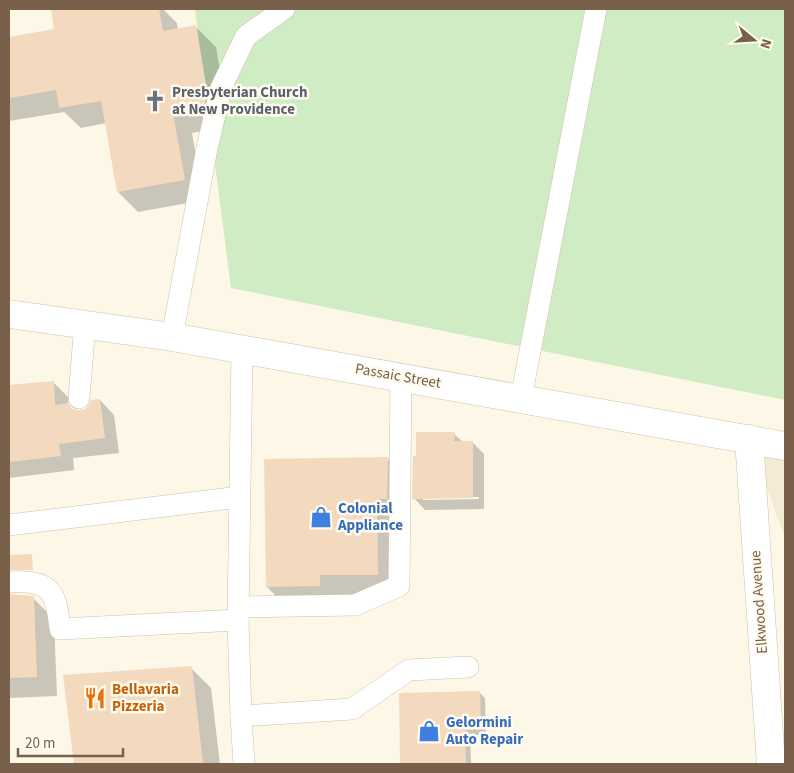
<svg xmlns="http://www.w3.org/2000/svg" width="794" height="773" font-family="'Source Sans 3',sans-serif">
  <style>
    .residential { fill: #f5ead6 }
    .green { fill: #d0ecc5 }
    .shadow { fill: #0003; fill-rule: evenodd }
    .building { fill: #f3dabf }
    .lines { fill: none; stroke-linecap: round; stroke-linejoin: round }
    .lane-casing { stroke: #d0c0ac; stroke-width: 22 }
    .street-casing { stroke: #d0c0ac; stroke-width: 29 }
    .secondary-casing { stroke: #d3c1aa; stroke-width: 29 }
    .lane { stroke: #fff; stroke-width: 21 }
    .street { stroke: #fff; stroke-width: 28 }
    .secondary { stroke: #fff; stroke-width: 28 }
    .labels { text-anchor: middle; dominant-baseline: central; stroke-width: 5; stroke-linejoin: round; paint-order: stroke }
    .worship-label { font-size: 15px; font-weight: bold; fill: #5b616d; stroke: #fffbef; text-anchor: start }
    .street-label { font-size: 15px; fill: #78604a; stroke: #fffbef }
    .shop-label { font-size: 15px; font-weight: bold; fill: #366cbe; stroke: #fffbef; text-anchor: start }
    .food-label { font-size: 15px; font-weight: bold; fill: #c56008; stroke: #fffbef; text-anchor: start }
  </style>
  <rect width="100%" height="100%" fill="#fdf7e8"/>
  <path class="residential" d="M 749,439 L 785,446 L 785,538 Z"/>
  <path class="green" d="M 195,9 L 785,9 L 785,400 L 231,288 Z"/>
  <g class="shadow">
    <path d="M 52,9 L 163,9 L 177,23 L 178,30 L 196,27 L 216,47 L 227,112 L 223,127 L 192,133 L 204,200 L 138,212 L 118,192 L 106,123 L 81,128 L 64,112 L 9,121 L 9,38 L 56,30 Z"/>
    <path d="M 53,382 L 68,397 L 68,405 L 73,410 L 85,410 L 100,400 L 114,415 L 119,453 L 73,458 L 74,470 L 9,478 L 9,386 Z"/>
    <path d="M 454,434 L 463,442 L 472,442 L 484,454 L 484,509 L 425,510 L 414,498 ZM 423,497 L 479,497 L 479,499 L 423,500 Z"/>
    <path d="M 387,458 L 407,478 L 397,594 L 340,595 L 340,606 L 287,607 L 267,587 Z"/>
    <path d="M 34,599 L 54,619 L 57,696 L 9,698 L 9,600 Z"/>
    <path d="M 191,668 L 211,688 L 220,764 L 76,764 L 64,676 Z"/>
    <path d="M 480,693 L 485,698 L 486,735 L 470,735 L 471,764 L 401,764 L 400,694 Z"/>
  </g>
  <g class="building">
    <path d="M 51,9 L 159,9 L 163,31 L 196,25 L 207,91 L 204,108 L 173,113 L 185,180 L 117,192 L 101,101 L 59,108 L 56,90 L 9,98 L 9,37 L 54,29 Z"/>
    <path d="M 54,381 L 55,405 L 68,403 L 72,409 L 78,410 L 85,409 L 89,405 L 91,400 L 100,399 L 105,438 L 59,444 L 61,456 L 9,462 L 9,385 Z"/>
    <path d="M 416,432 L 455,432 L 454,441 L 473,441 L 473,498 L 412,499 L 413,456 L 416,456 Z"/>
    <path d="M 388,457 L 387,499 L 377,499 L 378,575 L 320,575 L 320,586 L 266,587 L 264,459 Z"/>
    <path d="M 32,554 L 33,570 L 9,570 L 9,555 Z"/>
    <path d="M 9,594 L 34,596 L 37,677 L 9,678 Z"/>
    <path d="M 192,666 L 203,764 L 74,764 L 63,675 Z"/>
    <path d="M 480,691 L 481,729 L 465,730 L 466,764 L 400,764 L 399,693 Z"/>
  </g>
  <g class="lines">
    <g class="lane-casing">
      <g id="lane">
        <path d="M 172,337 L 207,148 L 221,88 L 246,36 L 284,9"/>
        <path d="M 242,349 L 238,620 L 241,716 L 244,764"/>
        <path d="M 79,398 L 85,323"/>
        <path d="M 521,398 L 596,9"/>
        <path d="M 9,525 L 240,497"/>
        <path d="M 9,582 C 51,580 56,590 60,629 L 238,620"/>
        <path d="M 239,607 L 355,605 L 399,586 L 401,377"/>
        <path d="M 241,716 L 352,709 L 409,670 L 468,667"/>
      </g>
    </g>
    <g class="street-casing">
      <path id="street" d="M 749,439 L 771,764"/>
    </g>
    <g class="secondary-casing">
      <path id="secondary" d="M 9,314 L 172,337 L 785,446"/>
    </g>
    <use href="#lane" class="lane"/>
    <use href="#street" class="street"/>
    <use href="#secondary" class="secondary"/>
  </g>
  <defs>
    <g id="church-bare" transform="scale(1.725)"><path d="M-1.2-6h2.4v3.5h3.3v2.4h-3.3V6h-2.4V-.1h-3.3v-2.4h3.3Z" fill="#6b7280" stroke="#fffbef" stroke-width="2.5" paint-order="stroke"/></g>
    <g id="shop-bare" transform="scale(1.725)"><path d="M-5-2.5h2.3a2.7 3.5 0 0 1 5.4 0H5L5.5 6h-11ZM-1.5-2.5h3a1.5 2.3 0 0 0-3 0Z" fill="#3f7fe0" stroke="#fffbef" stroke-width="2.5" paint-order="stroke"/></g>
    <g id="restaurant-bare" transform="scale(1.725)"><path d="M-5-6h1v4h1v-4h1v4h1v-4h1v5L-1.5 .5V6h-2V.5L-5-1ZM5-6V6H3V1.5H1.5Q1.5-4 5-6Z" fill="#e8710a" stroke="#fffbef" stroke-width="2.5" paint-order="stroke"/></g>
  </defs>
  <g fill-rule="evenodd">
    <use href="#church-bare" x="155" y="101"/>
    <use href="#shop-bare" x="321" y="517"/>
    <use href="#restaurant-bare" x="95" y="698"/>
    <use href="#shop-bare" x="429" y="731"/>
  </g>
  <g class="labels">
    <g class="worship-label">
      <text x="172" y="92">Presbyterian Church<tspan x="172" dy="17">at New Providence</tspan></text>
    </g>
    <g class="street-label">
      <text transform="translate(398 376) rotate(10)">Passaic Street</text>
      <text transform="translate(759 602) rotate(-94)">Elkwood Avenue</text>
    </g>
    <g class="shop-label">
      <text x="338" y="508">Colonial<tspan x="338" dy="17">Appliance</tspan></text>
      <text x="446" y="722">Gelormini<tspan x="446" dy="17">Auto Repair</tspan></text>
    </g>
    <g class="food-label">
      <text x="112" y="689">Bellavaria<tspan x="112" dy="17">Pizzeria</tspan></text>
    </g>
  </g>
  <rect width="794" height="773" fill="none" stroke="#78604a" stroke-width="20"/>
  <g transform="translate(754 40) rotate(108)" stroke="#fffbef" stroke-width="4" paint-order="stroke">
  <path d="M0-4L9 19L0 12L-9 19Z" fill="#78604a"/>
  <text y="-8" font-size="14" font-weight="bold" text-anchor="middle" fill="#78604a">N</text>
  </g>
  <path d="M18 748v8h105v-8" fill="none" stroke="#78604a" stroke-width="2.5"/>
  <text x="25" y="748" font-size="15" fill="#78604a" stroke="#fffbef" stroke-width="4" paint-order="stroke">20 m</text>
</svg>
